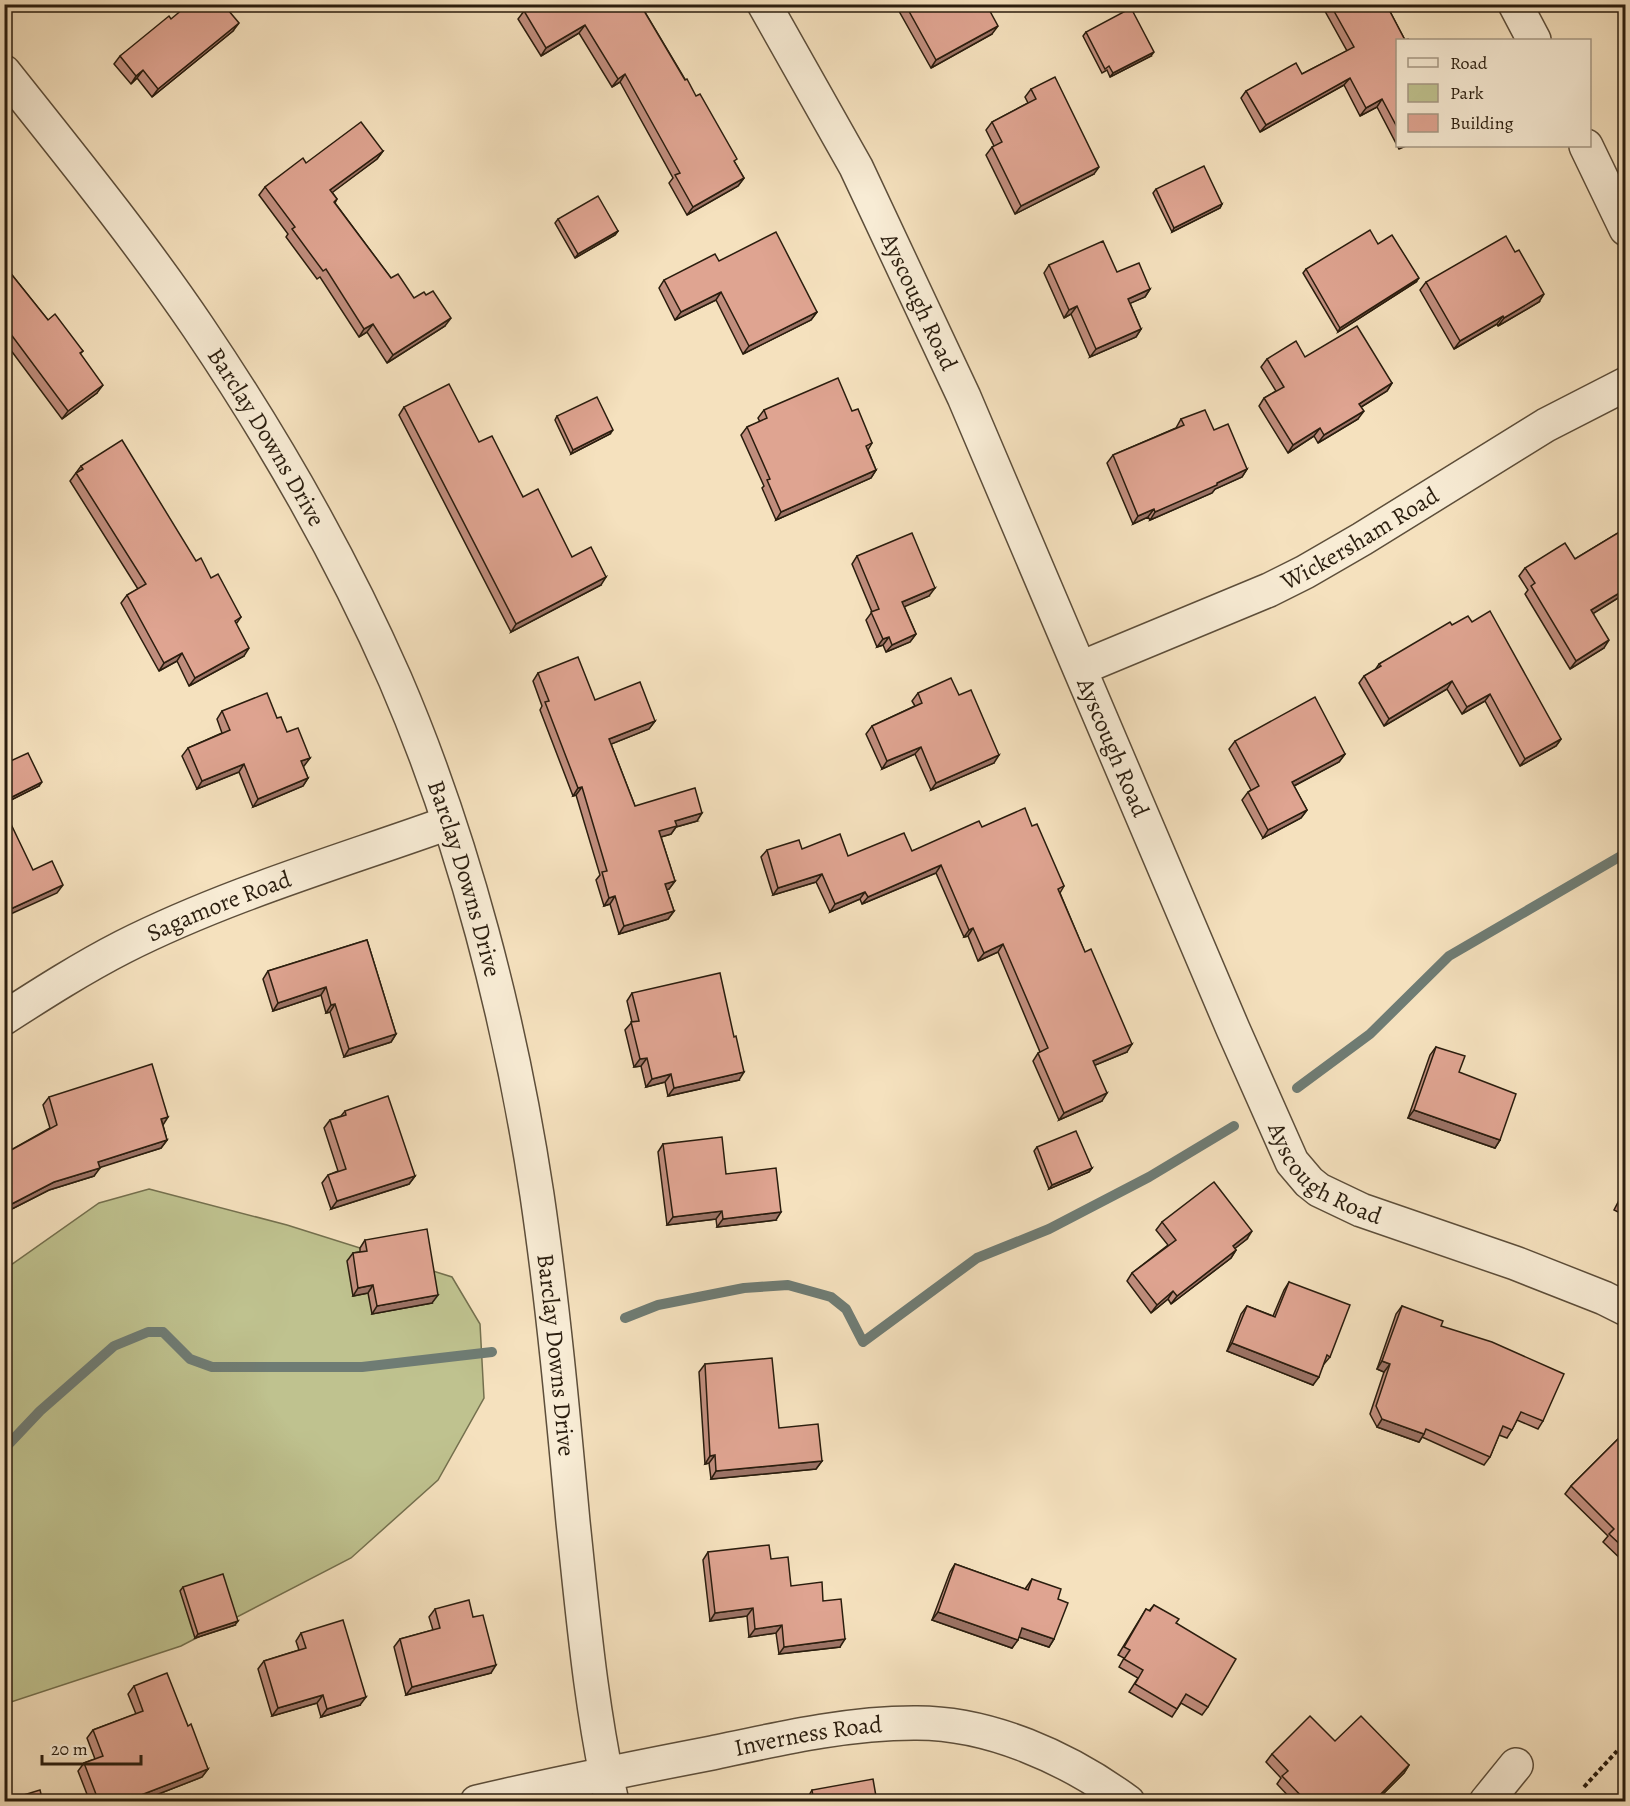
<svg xmlns="http://www.w3.org/2000/svg" width="1630" height="1806" font-family="Alegreya,serif">
  <style>
    .green { fill: #bfc28f; stroke: #74704e; stroke-width: 1.5 }
    .lines { fill: none; stroke-linecap: round; stroke-linejoin: round }
    .stream { stroke: #6f7c74; stroke-width: 10 }
    .minor-casing { stroke: #5d4e3a; stroke-width: 36 }
    .path { stroke: #2a1d0e; stroke-width: 4; stroke-dasharray: 4.5 3; stroke-linecap: butt }
    .minor { stroke: #f8ecd5; stroke-width: 33 }
    .wall { fill: #c08d7d; stroke: #2a1d0e; stroke-width: 1.5 }
    .shaded-wall { fill: #9c7366; stroke: #2a1d0e; stroke-width: 1.5 }
    .building { fill: #dfa491; stroke: #2a1d0e; stroke-width: 1.5 }
    .labels { text-anchor: middle; dominant-baseline: central; stroke-width: 4.5; stroke-linejoin: round; paint-order: stroke }
    .street-label { font-size: 24px; fill: #2a1d0e; stroke: #f8ecd5 }
  </style>
  <rect width="100%" height="100%" fill="#f5e1be"/>
  <filter id="stains"><feTurbulence type="fractalNoise" baseFrequency=".00333" numOctaves="4"/><feColorMatrix values="0 0 0 0 .2 0 0 0 0 .09 0 0 0 0 .02 0 0 0 .5 -.17"/></filter>
  <radialGradient id="worn" r=".72"><stop offset=".6" stop-color="#630" stop-opacity="0"/><stop offset="1" stop-color="#630" stop-opacity=".3"/></radialGradient>
  <path class="green" d="M 149,1189 L 287,1225 L 452,1277 L 480,1324 L 484,1398 L 438,1480 L 351,1558 L 181,1646 L 5,1704 L 4,1270 L 99,1203 Z"/>
  <g class="lines">
    <g class="stream">
      <path d="M 1297,1088 L 1370,1034 L 1449,956 L 1626,853"/>
      <path d="M 625,1318 L 658,1305 L 744,1288 L 788,1285 L 831,1297 L 846,1309 L 863,1342 L 977,1258 L 1049,1229 L 1149,1177 L 1234,1126"/>
      <path d="M 4,1449 L 40,1411 L 114,1346 L 148,1332 L 163,1332 L 190,1359 L 212,1367 L 362,1367 L 492,1352"/>
    </g>
    <g class="minor-casing">
      <g id="minor">
        <path id="s1" d="M 764,4 L 856,167 L 964,397 L 1233,1029 L 1292,1162 L 1309,1182 L 1319,1190 L 1361,1210 L 1515,1263 L 1604,1298 L 1626,1309"/>
        <path d="M 1515,4 L 1534,40"/>
        <path id="s2" d="M 4,72 C 70,155 139,240 198,327 C 273,438 341,556 395,679 C 464,839 511,1023 537,1195 C 553,1304 563,1413 573,1522 C 583,1616 591,1710 612,1802"/>
        <path d="M 1586,146 L 1626,229"/>
        <path id="s3" d="M 1081,668 L 1269,590 L 1305,572 L 1362,539 L 1546,425 L 1626,384"/>
        <path id="s4" d="M 4,1018 C 43,993 82,968 123,947 C 226,895 339,862 448,823"/>
        <path id="s5" d="M 477,1802 C 555,1784 634,1768 712,1753 C 778,1739 846,1723 914,1723 C 989,1722 1068,1758 1128,1802"/>
        <path d="M 1486,1802 L 1516,1765"/>
      </g>
    </g>
    <path class="path" d="M 1584,1787 L 1617,1751"/>
    <use href="#minor" class="minor"/>
  </g>
  <g class="wall">
    <path d="M 640,4 L 744,178 L 738,186 L 687,215 L 669,183 L 673,178 L 620,82 L 612,87 L 579,33 L 541,56 L 518,19 L 524,11 Z"/>
    <path d="M 895,4 L 986,4 L 992,34 L 931,68 Z"/>
    <path d="M 1321,4 L 1386,4 L 1405,40 L 1408,40 L 1398,40 L 1398,146 L 1406,146 L 1399,149 L 1377,107 L 1360,116 L 1344,85 L 1260,132 L 1241,98 L 1246,91 L 1302,74 L 1347,51 Z"/>
    <path d="M 171,19 L 233,31 L 152,97 L 137,78 L 131,84 L 114,64 L 120,56 Z"/>
    <path d="M 1086,32 L 1151,56 L 1110,77 L 1107,70 L 1102,73 L 1083,36 Z"/>
    <path d="M 1031,89 L 1094,174 L 1015,214 L 986,155 L 992,147 L 994,146 L 986,130 L 992,122 L 1028,103 L 1025,97 Z"/>
    <path d="M 383,151 L 377,159 L 332,192 L 337,199 L 335,203 L 391,278 L 445,326 L 387,363 L 367,332 L 359,337 L 320,277 L 317,279 L 286,237 L 288,234 L 259,195 L 265,187 L 306,163 Z"/>
    <path d="M 1156,189 L 1222,204 L 1220,208 L 1172,232 L 1153,193 Z"/>
    <path d="M 558,219 L 618,231 L 615,235 L 575,258 L 555,223 Z"/>
    <path d="M 719,261 L 817,312 L 811,320 L 743,354 L 716,300 L 675,320 L 659,288 L 664,280 Z"/>
    <path d="M 4,265 L 48,320 L 83,351 L 80,354 L 97,393 L 62,419 L 4,341 Z"/>
    <path d="M 1049,265 L 1117,272 L 1150,289 L 1145,297 L 1130,303 L 1141,329 L 1136,337 L 1090,357 L 1071,314 L 1064,318 L 1044,273 Z"/>
    <path d="M 1306,269 L 1416,282 L 1338,332 L 1303,273 Z"/>
    <path d="M 1426,282 L 1539,302 L 1498,326 L 1497,324 L 1454,349 L 1420,290 Z"/>
    <path d="M 1305,357 L 1392,383 L 1387,391 L 1361,407 L 1358,419 L 1318,443 L 1314,436 L 1288,453 L 1259,406 L 1264,398 L 1276,391 L 1261,367 L 1267,359 Z"/>
    <path d="M 404,407 L 479,442 L 572,557 L 601,585 L 511,632 L 399,415 Z"/>
    <path d="M 764,410 L 852,411 L 872,443 L 868,450 L 876,470 L 871,478 L 776,520 L 762,488 L 764,486 L 741,435 L 747,427 L 760,422 L 758,418 Z"/>
    <path d="M 557,416 L 610,434 L 571,454 L 555,420 Z"/>
    <path d="M 1181,419 L 1214,430 L 1247,469 L 1242,477 L 1215,489 L 1212,493 L 1150,520 L 1148,517 L 1133,524 L 1107,463 L 1113,455 L 1176,428 Z"/>
    <path d="M 81,466 L 196,561 L 211,578 L 241,617 L 236,624 L 244,656 L 189,686 L 177,661 L 159,671 L 121,603 L 127,595 L 138,589 L 70,481 Z"/>
    <path d="M 1626,528 L 1626,593 L 1593,613 L 1604,648 L 1570,669 L 1525,594 L 1528,590 L 1519,576 L 1525,568 L 1575,559 Z"/>
    <path d="M 857,556 L 929,596 L 904,606 L 916,634 L 910,642 L 886,652 L 883,645 L 877,647 L 866,620 L 872,612 L 852,564 Z"/>
    <path d="M 1472,622 L 1561,739 L 1556,746 L 1520,766 L 1485,701 L 1462,714 L 1447,689 L 1384,726 L 1359,683 L 1364,676 L 1375,670 L 1379,664 L 1452,625 Z"/>
    <path d="M 538,673 L 595,700 L 655,721 L 649,729 L 611,744 L 635,806 L 697,821 L 676,827 L 671,834 L 661,837 L 675,881 L 669,889 L 667,890 L 674,911 L 668,919 L 619,934 L 610,904 L 604,906 L 596,880 L 600,875 L 576,795 L 573,796 L 540,710 L 542,706 L 533,681 Z"/>
    <path d="M 918,693 L 959,695 L 994,763 L 931,790 L 915,754 L 882,769 L 866,734 L 872,726 L 915,706 L 912,701 Z"/>
    <path d="M 222,711 L 277,718 L 287,732 L 310,758 L 303,766 L 308,778 L 303,786 L 253,807 L 239,772 L 197,789 L 182,756 L 188,748 L 222,733 L 217,719 Z"/>
    <path d="M 1235,741 L 1345,754 L 1339,762 L 1294,786 L 1307,810 L 1301,818 L 1263,838 L 1242,800 L 1248,792 L 1251,790 L 1229,749 Z"/>
    <path d="M 4,764 L 39,786 L 7,802 L 4,796 Z"/>
    <path d="M 1032,826 L 1064,886 L 1060,893 L 1127,1052 L 1095,1065 L 1102,1101 L 1059,1120 L 1033,1061 L 1038,1053 L 1040,1052 L 998,952 L 978,961 L 968,936 L 964,937 L 936,873 L 862,904 L 860,899 L 830,912 L 816,882 L 773,895 L 761,857 L 767,850 L 802,849 L 848,856 L 912,851 L 982,827 Z"/>
    <path d="M 367,940 L 396,1034 L 391,1042 L 344,1057 L 330,1012 L 326,1013 L 321,995 L 273,1011 L 263,979 L 268,971 Z"/>
    <path d="M 632,993 L 739,1080 L 668,1096 L 665,1082 L 646,1087 L 641,1066 L 634,1067 L 625,1030 L 632,1022 L 627,1001 Z"/>
    <path d="M 1436,1047 L 1459,1072 L 1500,1140 L 1495,1148 L 1408,1118 L 1430,1055 Z"/>
    <path d="M 49,1097 L 163,1125 L 167,1140 L 161,1148 L 99,1167 L 94,1176 L 49,1190 L 4,1213 L 4,1154 L 50,1128 L 43,1105 Z"/>
    <path d="M 345,1111 L 415,1176 L 409,1184 L 331,1209 L 322,1183 L 328,1175 L 338,1171 L 324,1128 L 330,1120 L 341,1116 Z"/>
    <path d="M 663,1144 L 726,1174 L 776,1220 L 717,1227 L 716,1219 L 667,1225 L 658,1152 Z"/>
    <path d="M 1037,1147 L 1092,1168 L 1089,1172 L 1049,1189 L 1034,1151 Z"/>
    <path d="M 1626,1187 L 1626,1216 L 1614,1210 Z"/>
    <path d="M 1162,1222 L 1247,1239 L 1235,1248 L 1236,1250 L 1231,1258 L 1171,1304 L 1168,1299 L 1151,1313 L 1127,1281 L 1132,1273 L 1168,1245 L 1156,1230 Z"/>
    <path d="M 365,1240 L 432,1303 L 372,1314 L 368,1293 L 353,1296 L 347,1261 L 353,1253 L 360,1252 L 360,1248 Z"/>
    <path d="M 1289,1282 L 1330,1357 L 1324,1364 L 1313,1385 L 1227,1351 L 1241,1314 L 1247,1306 L 1273,1316 L 1284,1290 Z"/>
    <path d="M 1402,1306 L 1441,1326 L 1543,1421 L 1538,1429 L 1517,1420 L 1512,1430 L 1507,1438 L 1499,1435 L 1490,1457 L 1484,1465 L 1422,1437 L 1419,1442 L 1377,1427 L 1370,1414 L 1384,1372 L 1377,1369 L 1396,1314 Z"/>
    <path d="M 705,1364 L 779,1428 L 822,1461 L 816,1469 L 711,1479 L 709,1463 L 705,1464 L 699,1372 Z"/>
    <path d="M 1626,1431 L 1626,1564 L 1603,1542 L 1608,1536 L 1565,1494 L 1571,1486 Z"/>
    <path d="M 708,1552 L 771,1559 L 791,1586 L 823,1601 L 840,1647 L 779,1654 L 776,1633 L 749,1637 L 747,1616 L 710,1621 L 703,1560 Z"/>
    <path d="M 955,1564 L 1025,1589 L 1032,1579 L 1058,1599 L 1054,1639 L 1049,1647 L 1019,1637 L 1012,1648 L 932,1620 L 950,1572 Z"/>
    <path d="M 183,1587 L 235,1625 L 195,1638 L 180,1591 Z"/>
    <path d="M 1154,1605 L 1176,1623 L 1208,1707 L 1202,1715 L 1181,1703 L 1172,1717 L 1129,1692 L 1138,1678 L 1119,1667 L 1124,1658 L 1118,1655 L 1146,1609 L 1149,1611 Z"/>
    <path d="M 435,1609 L 473,1617 L 491,1673 L 406,1695 L 394,1647 L 400,1639 L 433,1630 L 429,1617 Z"/>
    <path d="M 301,1633 L 360,1705 L 321,1717 L 317,1703 L 272,1716 L 258,1669 L 264,1661 L 299,1650 L 296,1641 Z"/>
    <path d="M 134,1686 L 188,1726 L 208,1769 L 202,1777 L 138,1802 L 90,1802 L 78,1771 L 84,1763 L 95,1759 L 87,1738 L 93,1730 L 136,1714 L 128,1694 Z"/>
    <path d="M 1335,1741 L 1409,1765 L 1404,1773 L 1375,1802 L 1294,1802 L 1277,1784 L 1281,1778 L 1266,1762 L 1272,1754 Z"/>
    <path d="M 812,1790 L 877,1802 L 808,1802 L 808,1797 Z"/>
  </g>
  <g class="shaded-wall">
    <path d="M 239,23 L 233,31 L 152,97 L 158,89 Z"/>
    <path d="M 585,25 L 579,33 L 541,56 L 546,48 Z"/>
    <path d="M 998,26 L 992,34 L 931,68 L 936,60 Z"/>
    <path d="M 1154,52 L 1151,56 L 1110,77 L 1113,73 Z"/>
    <path d="M 143,70 L 137,78 L 131,84 L 136,76 Z"/>
    <path d="M 625,74 L 620,82 L 612,87 L 618,79 Z"/>
    <path d="M 1350,78 L 1344,85 L 1260,132 L 1266,125 Z"/>
    <path d="M 1382,99 L 1377,107 L 1360,116 L 1366,108 Z"/>
    <path d="M 383,151 L 377,159 L 325,198 L 330,190 Z"/>
    <path d="M 1099,167 L 1094,174 L 1015,214 L 1021,206 Z"/>
    <path d="M 744,178 L 738,186 L 687,215 L 693,207 Z"/>
    <path d="M 1222,204 L 1220,208 L 1172,232 L 1174,228 Z"/>
    <path d="M 618,231 L 615,235 L 575,258 L 578,254 Z"/>
    <path d="M 1419,278 L 1416,282 L 1338,332 L 1340,328 Z"/>
    <path d="M 1150,289 L 1145,297 L 1122,307 L 1128,299 Z"/>
    <path d="M 721,292 L 716,300 L 675,320 L 681,312 Z"/>
    <path d="M 1544,294 L 1539,302 L 1498,326 L 1504,318 Z"/>
    <path d="M 1077,306 L 1071,314 L 1064,318 L 1069,310 Z"/>
    <path d="M 817,312 L 811,320 L 743,354 L 749,346 Z"/>
    <path d="M 1503,316 L 1497,324 L 1454,349 L 1460,341 Z"/>
    <path d="M 451,318 L 445,326 L 387,363 L 393,355 Z"/>
    <path d="M 373,324 L 367,332 L 359,337 L 364,329 Z"/>
    <path d="M 1141,329 L 1136,337 L 1090,357 L 1096,349 Z"/>
    <path d="M 1392,383 L 1387,391 L 1353,412 L 1359,404 Z"/>
    <path d="M 103,385 L 97,393 L 62,419 L 68,411 Z"/>
    <path d="M 1364,411 L 1358,419 L 1318,443 L 1324,435 Z"/>
    <path d="M 1320,428 L 1314,436 L 1288,453 L 1293,445 Z"/>
    <path d="M 613,430 L 610,434 L 571,454 L 573,450 Z"/>
    <path d="M 1247,469 L 1242,477 L 1215,489 L 1212,493 L 1150,520 L 1155,512 Z"/>
    <path d="M 876,470 L 871,478 L 776,520 L 781,512 Z"/>
    <path d="M 1154,509 L 1148,517 L 1133,524 L 1138,516 Z"/>
    <path d="M 606,577 L 601,585 L 511,632 L 516,624 Z"/>
    <path d="M 935,588 L 929,596 L 897,610 L 902,602 Z"/>
    <path d="M 1626,589 L 1626,593 L 1586,618 L 1591,610 Z"/>
    <path d="M 916,634 L 910,642 L 886,652 L 892,645 Z"/>
    <path d="M 889,637 L 883,645 L 877,647 L 883,639 Z"/>
    <path d="M 1609,640 L 1604,648 L 1570,669 L 1576,661 Z"/>
    <path d="M 249,648 L 244,656 L 189,686 L 195,678 Z"/>
    <path d="M 182,653 L 177,661 L 159,671 L 164,663 Z"/>
    <path d="M 1452,681 L 1447,689 L 1384,726 L 1389,719 Z"/>
    <path d="M 1490,694 L 1485,701 L 1462,714 L 1467,707 Z"/>
    <path d="M 655,721 L 649,729 L 604,747 L 609,739 Z"/>
    <path d="M 1561,739 L 1556,746 L 1520,766 L 1525,759 Z"/>
    <path d="M 921,747 L 915,754 L 882,769 L 887,761 Z"/>
    <path d="M 1345,754 L 1339,762 L 1286,790 L 1292,782 Z"/>
    <path d="M 999,755 L 994,763 L 931,790 L 936,783 Z"/>
    <path d="M 310,758 L 304,766 L 296,769 L 301,761 Z"/>
    <path d="M 244,764 L 239,772 L 197,789 L 202,781 Z"/>
    <path d="M 308,778 L 303,786 L 253,807 L 258,799 Z"/>
    <path d="M 42,782 L 39,786 L 7,802 L 10,798 Z"/>
    <path d="M 582,787 L 576,795 L 573,796 L 578,788 Z"/>
    <path d="M 1307,810 L 1301,818 L 1263,838 L 1268,830 Z"/>
    <path d="M 702,813 L 697,821 L 676,827 L 671,834 L 654,839 L 659,831 L 675,821 Z"/>
    <path d="M 941,865 L 936,873 L 862,904 L 868,897 Z"/>
    <path d="M 822,874 L 816,882 L 773,895 L 778,888 Z"/>
    <path d="M 675,881 L 669,889 L 660,892 L 665,884 Z"/>
    <path d="M 63,885 L 57,893 L 4,917 L 4,912 Z"/>
    <path d="M 865,892 L 860,899 L 830,912 L 835,904 Z"/>
    <path d="M 615,896 L 610,904 L 604,906 L 609,898 Z"/>
    <path d="M 674,911 L 668,919 L 619,934 L 624,926 Z"/>
    <path d="M 973,928 L 968,936 L 964,937 L 969,930 Z"/>
    <path d="M 1003,944 L 998,952 L 978,961 L 984,953 Z"/>
    <path d="M 326,987 L 321,995 L 273,1011 L 278,1003 Z"/>
    <path d="M 335,1004 L 330,1012 L 326,1013 L 331,1005 Z"/>
    <path d="M 396,1034 L 391,1042 L 344,1057 L 349,1049 Z"/>
    <path d="M 1132,1044 L 1127,1052 L 1088,1068 L 1093,1061 Z"/>
    <path d="M 647,1058 L 641,1066 L 634,1067 L 640,1059 Z"/>
    <path d="M 744,1072 L 739,1080 L 668,1096 L 674,1088 Z"/>
    <path d="M 671,1074 L 665,1082 L 646,1087 L 652,1079 Z"/>
    <path d="M 1107,1093 L 1102,1101 L 1059,1120 L 1064,1113 Z"/>
    <path d="M 1414,1110 L 1500,1140 L 1495,1148 L 1408,1118 Z"/>
    <path d="M 168,1117 L 163,1125 L 161,1119 Z"/>
    <path d="M 167,1140 L 161,1148 L 92,1170 L 98,1162 Z"/>
    <path d="M 100,1168 L 94,1176 L 49,1190 L 4,1213 L 4,1208 L 54,1182 Z"/>
    <path d="M 1092,1168 L 1089,1172 L 1049,1189 L 1052,1185 Z"/>
    <path d="M 415,1176 L 409,1184 L 331,1209 L 337,1201 Z"/>
    <path d="M 722,1211 L 716,1219 L 667,1225 L 673,1217 Z"/>
    <path d="M 781,1212 L 776,1220 L 717,1227 L 723,1219 Z"/>
    <path d="M 1252,1231 L 1247,1239 L 1228,1254 L 1233,1246 Z"/>
    <path d="M 1236,1250 L 1231,1258 L 1171,1304 L 1177,1296 Z"/>
    <path d="M 373,1285 L 368,1293 L 353,1296 L 358,1288 Z"/>
    <path d="M 1173,1291 L 1168,1299 L 1151,1313 L 1157,1305 Z"/>
    <path d="M 438,1295 L 432,1303 L 372,1314 L 377,1306 Z"/>
    <path d="M 1232,1343 L 1319,1377 L 1313,1385 L 1227,1351 Z"/>
    <path d="M 1382,1361 L 1390,1364 L 1384,1372 L 1377,1369 Z"/>
    <path d="M 1382,1419 L 1424,1434 L 1419,1442 L 1377,1427 Z"/>
    <path d="M 715,1455 L 709,1463 L 705,1464 L 710,1456 Z"/>
    <path d="M 822,1461 L 816,1469 L 711,1479 L 716,1471 Z"/>
    <path d="M 753,1608 L 747,1616 L 710,1621 L 715,1613 Z"/>
    <path d="M 938,1612 L 1018,1640 L 1012,1648 L 932,1620 Z"/>
    <path d="M 238,1621 L 235,1625 L 195,1638 L 198,1634 Z"/>
    <path d="M 782,1625 L 776,1633 L 749,1637 L 755,1629 Z"/>
    <path d="M 1022,1628 L 1054,1639 L 1049,1647 L 1016,1636 Z"/>
    <path d="M 845,1639 L 840,1647 L 779,1654 L 784,1647 Z"/>
    <path d="M 496,1665 L 491,1673 L 406,1695 L 412,1687 Z"/>
    <path d="M 323,1695 L 317,1703 L 272,1716 L 278,1708 Z"/>
    <path d="M 366,1697 L 360,1705 L 321,1717 L 327,1709 Z"/>
    <path d="M 1409,1765 L 1404,1773 L 1375,1802 L 1373,1802 Z"/>
    <path d="M 208,1769 L 202,1777 L 138,1802 L 123,1802 Z"/>
  </g>
  <g class="building">
    <path d="M 189,4 L 223,4 L 239,23 L 158,89 L 143,70 L 136,76 L 120,56 L 169,16 L 171,19 Z"/>
    <path d="M 534,4 L 640,4 L 685,80 L 687,79 L 696,96 L 700,94 L 737,159 L 734,161 L 744,178 L 693,207 L 675,175 L 680,173 L 625,74 L 618,79 L 585,25 L 546,48 L 524,11 Z"/>
    <path d="M 905,4 L 986,4 L 998,26 L 936,60 Z"/>
    <path d="M 1330,4 L 1386,4 L 1405,40 L 1408,39 L 1408,40 L 1398,40 L 1398,129 L 1382,99 L 1366,108 L 1350,78 L 1266,125 L 1246,91 L 1296,63 L 1302,74 L 1354,47 Z"/>
    <path d="M 1131,8 L 1154,52 L 1113,73 L 1109,66 L 1105,69 L 1086,32 Z"/>
    <path d="M 1055,77 L 1099,167 L 1021,206 L 992,147 L 1002,142 L 992,122 L 1036,99 L 1031,89 Z"/>
    <path d="M 361,122 L 383,151 L 330,190 L 337,199 L 334,202 L 391,278 L 398,274 L 414,298 L 424,292 L 426,295 L 433,291 L 451,318 L 393,355 L 373,324 L 364,329 L 326,269 L 323,271 L 292,229 L 295,227 L 265,187 L 303,158 L 306,163 Z"/>
    <path d="M 1204,166 L 1222,204 L 1174,228 L 1156,189 Z"/>
    <path d="M 598,196 L 618,231 L 578,254 L 558,219 Z"/>
    <path d="M 1370,230 L 1378,244 L 1392,235 L 1419,278 L 1340,328 L 1306,269 Z"/>
    <path d="M 776,232 L 817,312 L 749,346 L 721,292 L 681,312 L 664,280 L 715,254 L 719,261 Z"/>
    <path d="M 1506,236 L 1515,252 L 1519,250 L 1544,294 L 1504,318 L 1503,316 L 1460,341 L 1426,282 Z"/>
    <path d="M 1103,241 L 1117,272 L 1139,263 L 1150,289 L 1128,299 L 1141,329 L 1096,349 L 1077,306 L 1069,310 L 1049,265 Z"/>
    <path d="M 4,265 L 48,320 L 55,314 L 83,351 L 80,353 L 103,385 L 68,411 L 4,325 Z"/>
    <path d="M 1357,326 L 1392,383 L 1359,404 L 1364,411 L 1324,435 L 1320,428 L 1293,445 L 1264,398 L 1284,387 L 1267,359 L 1296,341 L 1305,357 Z"/>
    <path d="M 838,378 L 852,411 L 858,409 L 872,443 L 866,446 L 876,470 L 781,512 L 767,480 L 770,479 L 747,427 L 767,418 L 764,410 Z"/>
    <path d="M 449,384 L 479,442 L 492,436 L 523,497 L 538,489 L 572,557 L 591,547 L 606,577 L 516,624 L 404,407 Z"/>
    <path d="M 597,397 L 613,430 L 573,450 L 557,416 Z"/>
    <path d="M 1205,410 L 1214,430 L 1228,424 L 1247,469 L 1217,483 L 1217,485 L 1155,512 L 1154,509 L 1138,516 L 1113,455 L 1184,425 L 1181,419 Z"/>
    <path d="M 122,440 L 196,561 L 201,558 L 211,578 L 218,574 L 241,617 L 235,621 L 249,648 L 195,678 L 182,653 L 164,663 L 127,595 L 146,584 L 76,473 L 83,469 L 81,466 Z"/>
    <path d="M 1626,528 L 1626,589 L 1591,610 L 1609,640 L 1576,661 L 1531,586 L 1535,583 L 1525,568 L 1565,543 L 1575,559 Z"/>
    <path d="M 912,533 L 935,588 L 902,602 L 916,634 L 892,645 L 889,637 L 883,639 L 871,612 L 879,609 L 857,556 Z"/>
    <path d="M 1490,611 L 1561,739 L 1525,759 L 1490,694 L 1467,707 L 1452,681 L 1389,719 L 1364,676 L 1381,666 L 1379,664 L 1450,622 L 1452,625 L 1468,616 L 1472,622 Z"/>
    <path d="M 578,657 L 595,700 L 640,682 L 655,721 L 609,739 L 635,806 L 695,788 L 702,813 L 675,821 L 677,826 L 659,831 L 675,881 L 665,884 L 674,911 L 624,926 L 615,896 L 609,898 L 602,872 L 607,871 L 582,787 L 578,788 L 545,702 L 549,701 L 538,673 Z"/>
    <path d="M 951,678 L 959,695 L 971,690 L 999,755 L 936,783 L 921,747 L 887,761 L 872,726 L 922,703 L 918,693 Z"/>
    <path d="M 267,693 L 277,718 L 281,717 L 287,732 L 298,728 L 310,758 L 301,761 L 308,778 L 258,799 L 244,764 L 202,781 L 188,748 L 230,730 L 222,711 Z"/>
    <path d="M 1315,697 L 1345,754 L 1292,782 L 1307,810 L 1268,830 L 1248,792 L 1259,786 L 1235,741 Z"/>
    <path d="M 28,753 L 42,782 L 10,798 L 4,785 L 4,764 Z"/>
    <path d="M 1025,808 L 1032,826 L 1037,824 L 1064,886 L 1058,889 L 1085,952 L 1091,949 L 1132,1044 L 1093,1061 L 1107,1093 L 1064,1113 L 1038,1053 L 1048,1048 L 1003,944 L 984,953 L 973,928 L 969,930 L 941,865 L 868,897 L 865,892 L 835,904 L 822,874 L 778,888 L 767,850 L 799,840 L 802,849 L 840,834 L 848,856 L 904,833 L 912,851 L 979,821 L 982,827 Z"/>
    <path d="M 9,820 L 33,870 L 52,861 L 63,885 L 4,912 L 4,822 Z"/>
    <path d="M 367,940 L 396,1034 L 349,1049 L 335,1004 L 331,1005 L 326,987 L 278,1003 L 268,971 Z"/>
    <path d="M 720,973 L 734,1037 L 736,1036 L 744,1072 L 674,1088 L 671,1074 L 652,1079 L 647,1058 L 640,1059 L 631,1022 L 639,1021 L 632,993 Z"/>
    <path d="M 1436,1047 L 1465,1056 L 1459,1072 L 1516,1094 L 1500,1140 L 1414,1110 Z"/>
    <path d="M 152,1064 L 168,1117 L 161,1119 L 167,1140 L 98,1162 L 100,1168 L 54,1182 L 4,1208 L 4,1154 L 57,1125 L 49,1097 Z"/>
    <path d="M 388,1096 L 415,1176 L 337,1201 L 328,1175 L 346,1169 L 330,1120 L 346,1115 L 345,1111 Z"/>
    <path d="M 1076,1131 L 1092,1168 L 1052,1185 L 1037,1147 Z"/>
    <path d="M 722,1137 L 726,1174 L 776,1168 L 781,1212 L 723,1219 L 722,1211 L 673,1217 L 663,1144 Z"/>
    <path d="M 1214,1182 L 1252,1231 L 1233,1246 L 1236,1250 L 1177,1296 L 1173,1291 L 1157,1305 L 1132,1273 L 1176,1240 L 1162,1222 Z"/>
    <path d="M 1626,1190 L 1626,1205 L 1619,1202 Z"/>
    <path d="M 427,1229 L 438,1295 L 377,1306 L 373,1285 L 358,1288 L 353,1253 L 367,1251 L 365,1240 Z"/>
    <path d="M 1289,1282 L 1350,1305 L 1330,1357 L 1327,1355 L 1319,1377 L 1232,1343 L 1247,1306 L 1275,1317 Z"/>
    <path d="M 1402,1306 L 1443,1321 L 1441,1326 L 1492,1342 L 1564,1374 L 1543,1421 L 1521,1412 L 1512,1430 L 1503,1426 L 1490,1457 L 1426,1429 L 1424,1434 L 1382,1419 L 1376,1406 L 1390,1364 L 1382,1361 Z"/>
    <path d="M 772,1358 L 779,1428 L 818,1424 L 822,1461 L 716,1471 L 715,1455 L 710,1456 L 705,1364 Z"/>
    <path d="M 1626,1431 L 1626,1550 L 1609,1534 L 1614,1529 L 1571,1486 Z"/>
    <path d="M 769,1545 L 771,1559 L 788,1557 L 791,1586 L 822,1582 L 823,1601 L 841,1599 L 845,1639 L 784,1647 L 782,1625 L 755,1629 L 753,1608 L 715,1613 L 708,1552 Z"/>
    <path d="M 955,1564 L 1028,1590 L 1032,1579 L 1061,1589 L 1058,1599 L 1068,1603 L 1054,1639 L 1022,1628 L 1018,1640 L 938,1612 Z"/>
    <path d="M 223,1574 L 238,1621 L 198,1634 L 183,1587 Z"/>
    <path d="M 469,1600 L 473,1617 L 483,1615 L 496,1665 L 412,1687 L 400,1639 L 440,1628 L 435,1609 Z"/>
    <path d="M 1154,1605 L 1179,1619 L 1176,1623 L 1236,1659 L 1208,1707 L 1186,1694 L 1177,1709 L 1135,1684 L 1143,1670 L 1124,1659 L 1130,1650 L 1124,1647 L 1146,1609 L 1150,1611 Z"/>
    <path d="M 343,1620 L 366,1697 L 327,1709 L 323,1695 L 278,1708 L 264,1661 L 306,1648 L 301,1633 Z"/>
    <path d="M 167,1673 L 188,1726 L 191,1724 L 208,1769 L 123,1802 L 99,1802 L 84,1763 L 103,1756 L 93,1730 L 143,1711 L 134,1686 Z"/>
    <path d="M 1310,1716 L 1335,1741 L 1361,1716 L 1409,1765 L 1373,1802 L 1307,1802 L 1282,1776 L 1288,1771 L 1272,1754 Z"/>
    <path d="M 873,1779 L 877,1802 L 814,1802 L 812,1790 Z"/>
    <path d="M 40,1790 L 43,1802 L 4,1802 L 4,1801 Z"/>
  </g>
  <g class="labels">
    <g class="street-label">
      <text stroke="none"><textPath href="#s1" startOffset="336">Ayscough Road</textPath></text>
      <text stroke="none"><textPath href="#s2" startOffset="450">Barclay Downs Drive</textPath></text>
      <text stroke="none"><textPath href="#s3" startOffset="308">Wickersham Road</textPath></text>
      <text stroke="none"><textPath href="#s1" startOffset="822">Ayscough Road</textPath></text>
      <text stroke="none"><textPath href="#s2" startOffset="936">Barclay Downs Drive</textPath></text>
      <text stroke="none"><textPath href="#s4" startOffset="243">Sagamore Road</textPath></text>
      <text stroke="none"><textPath href="#s1" startOffset="1306">Ayscough Road</textPath></text>
      <text stroke="none"><textPath href="#s2" startOffset="1422">Barclay Downs Drive</textPath></text>
      <text stroke="none"><textPath href="#s5" startOffset="338">Inverness Road</textPath></text>
    </g>
  </g>
  <rect width="1630" height="1806" fill="none" stroke="#f5e1be" stroke-width="24"/>
  <rect x="6" y="6" width="1618" height="1794" fill="none" stroke="#2a1d0e" stroke-width="3"/>
  <rect x="12" y="12" width="1606" height="1782" fill="none" stroke="#2a1d0e" stroke-width="1.5"/>
  <rect x="1396" y="39" width="195" height="108" fill="#f8ecd5" stroke="#a69985" stroke-width="1.5"/>
  <rect x="1408" y="58" width="30" height="9" fill="#f8ecd5" stroke="#a69985" stroke-width="1.5"/>
  <text x="1450" y="69" font-size="18" fill="#2a1d0e">Road</text>
  <rect x="1408" y="84" width="30" height="18" fill="#bfc28f" stroke="#a69985" stroke-width="1.5"/>
  <text x="1450" y="99" font-size="18" fill="#2a1d0e">Park</text>
  <rect x="1408" y="114" width="30" height="18" fill="#dfa491" stroke="#a69985" stroke-width="1.5"/>
  <text x="1450" y="129" font-size="18" fill="#2a1d0e">Building</text>
  <path d="M42 1755v9h99v-9" fill="none" stroke="#2a1d0e" stroke-width="3"/>
  <text x="51" y="1755" font-size="18" fill="#2a1d0e" stroke="#f8ecd5" stroke-width="4.5" paint-order="stroke">20 m</text>
  <rect width="100%" height="100%" filter="url(#stains)"/>
  <rect width="100%" height="100%" fill="url(#worn)"/>
</svg>
